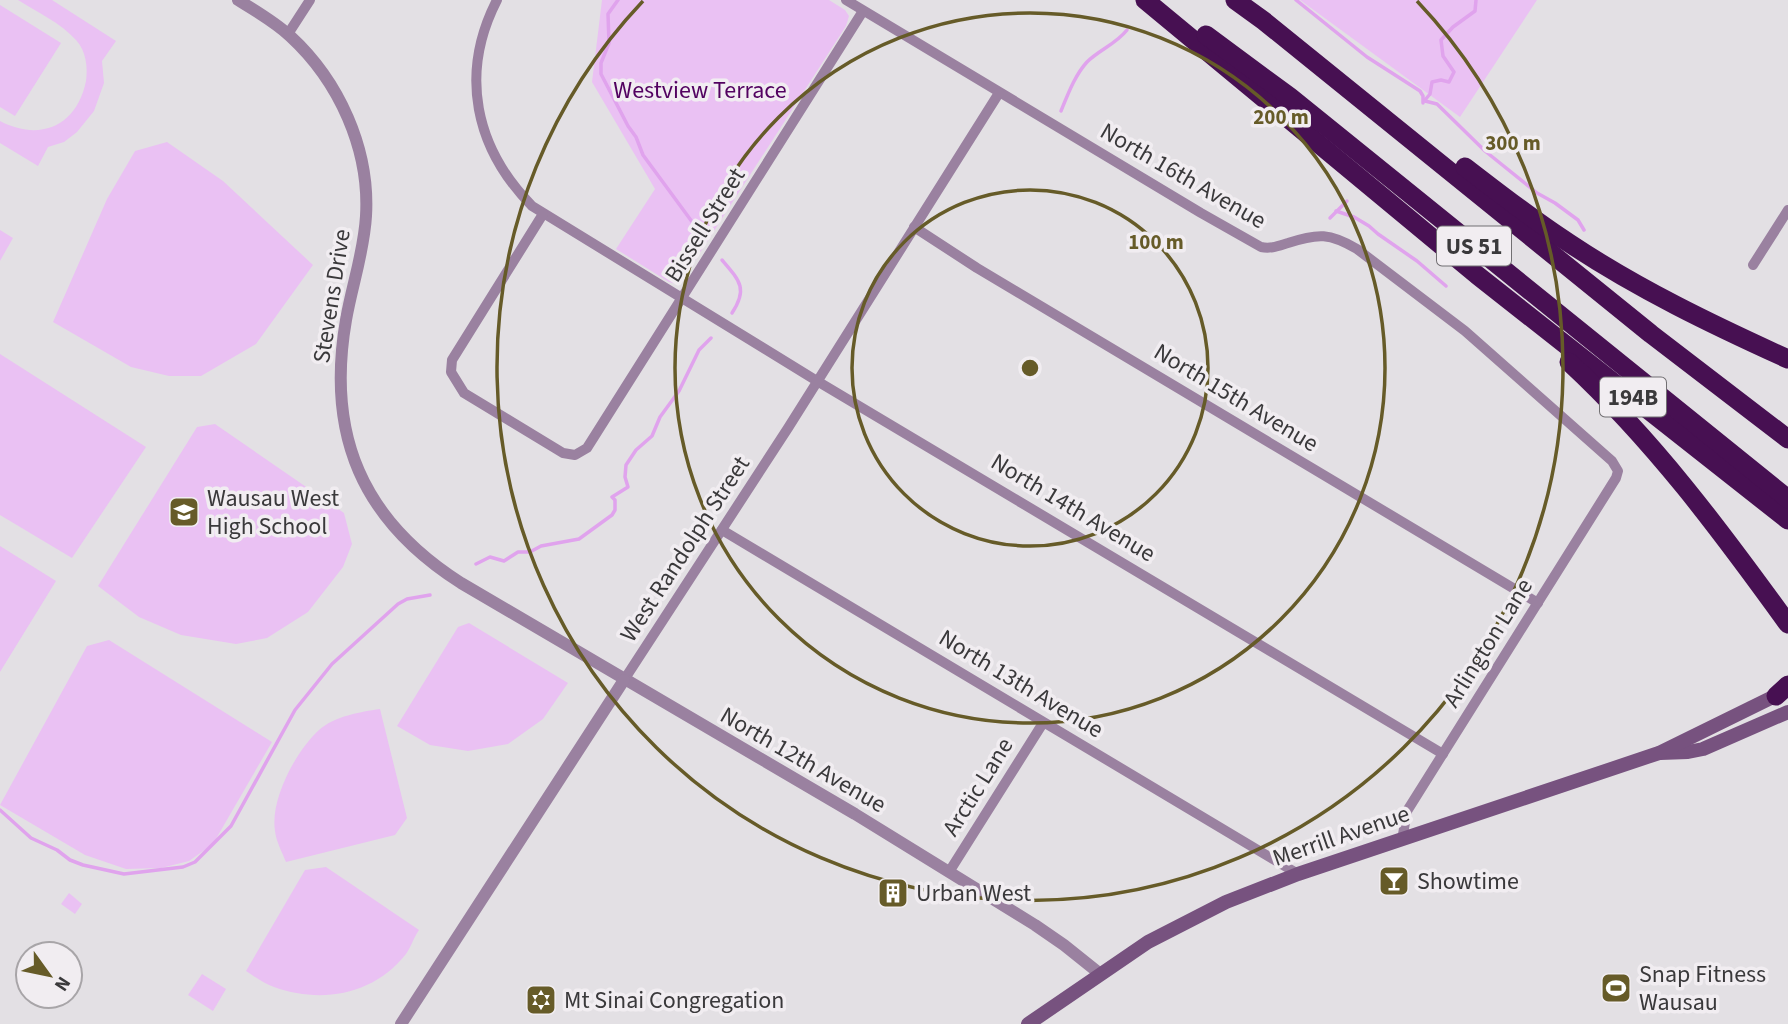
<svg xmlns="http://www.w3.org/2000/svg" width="1788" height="1024" font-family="'Source Sans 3',sans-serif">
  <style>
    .green { fill: #eac1f3 }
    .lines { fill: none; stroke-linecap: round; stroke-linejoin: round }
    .stream { stroke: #e0a3ed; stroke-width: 3.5 }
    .minor { stroke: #9a81a0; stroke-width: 10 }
    .tertiary { stroke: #9a81a0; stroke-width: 12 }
    .secondary { stroke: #77527f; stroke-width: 14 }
    .motorway { stroke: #471052; stroke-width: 19 }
    .ring { fill: none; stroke: #665b28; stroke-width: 3.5 }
    .labels { text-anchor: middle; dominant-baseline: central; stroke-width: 7; stroke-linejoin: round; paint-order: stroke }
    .shield { fill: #f1edf1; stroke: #716f72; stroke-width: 2 }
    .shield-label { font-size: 23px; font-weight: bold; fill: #3a393b }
    .park-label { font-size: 24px; fill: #520260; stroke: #f1edf1 }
    .street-label { font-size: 24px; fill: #3a393b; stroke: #f1edf1 }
    .poi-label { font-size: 24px; fill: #3a393b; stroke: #f1edf1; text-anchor: start }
    .centre { fill: #665b28; stroke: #f1edf1; stroke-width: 3.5 }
    .ring-label { font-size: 21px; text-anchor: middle; font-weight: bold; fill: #665b28; stroke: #f1edf1; stroke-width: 7; stroke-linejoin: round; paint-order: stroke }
  </style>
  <rect width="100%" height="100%" fill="#e3e0e4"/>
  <g class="green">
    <path d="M 18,0 L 52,0 L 116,41 L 102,61 L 104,83 L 94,111 L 77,132 L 64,142 L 48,147 L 38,166 L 0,143 L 0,121 C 40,142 77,126 86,81 C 88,67 86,51 76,40 C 61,23 37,12 18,0 Z"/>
    <path d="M 602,0 L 829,0 L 845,10 L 849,16 L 846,26 L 683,279 L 677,284 L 669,282 L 616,249 L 655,189 L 592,82 Z"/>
    <path d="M 1300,0 L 1537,0 L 1460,117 Z"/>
    <path d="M 0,5 L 61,43 L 15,116 L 0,107 Z"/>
    <path d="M 167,142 L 223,181 L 313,265 L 256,344 L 201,376 L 169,376 L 131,367 L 53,322 L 107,199 L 135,151 Z"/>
    <path d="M 0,230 L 13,238 L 0,261 Z"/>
    <path d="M 0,354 L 146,447 L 72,558 L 0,515 Z"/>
    <path d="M 215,424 L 344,513 L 352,544 L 343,567 L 308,612 L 267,638 L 236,644 L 181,635 L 139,617 L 98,586 L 197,427 Z"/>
    <path d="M 0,546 L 56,581 L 0,672 Z"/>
    <path d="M 469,623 L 568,683 L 543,719 L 508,744 L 468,751 L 430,745 L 397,726 L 458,627 Z"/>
    <path d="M 109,640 L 272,742 L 213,844 L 189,861 L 161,868 L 126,869 L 85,855 L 0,805 L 87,646 Z"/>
    <path d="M 380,709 L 407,818 L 395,835 L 286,862 C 282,852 276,841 275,831 C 270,799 296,751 319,730 C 335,716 360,712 380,709 Z"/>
    <path d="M 326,867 L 419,930 C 414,937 411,947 406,954 C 374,995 321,1004 274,987 C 265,984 255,977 246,971 L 305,870 Z"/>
    <path d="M 69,893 L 82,904 L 75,914 L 61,904 Z"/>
    <path d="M 202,974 L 226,989 L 213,1011 L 188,995 Z"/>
  </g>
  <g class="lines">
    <g class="stream">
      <path d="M 618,0 L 608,14 L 609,43 L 601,63 L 601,74 L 628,126 L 636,137 L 643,155 L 701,234"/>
      <path d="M 1296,0 L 1367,57 L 1420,91 L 1423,96 L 1423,103"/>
      <path d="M 1425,100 L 1430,94 L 1432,82 L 1441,80 L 1449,82 L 1454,72 L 1443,56 L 1441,40 L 1453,27 L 1475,11 L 1476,0"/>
      <path d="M 1425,101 L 1437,104 L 1485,151 L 1537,193 L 1555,203 L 1578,220 L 1584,230"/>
      <path d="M 1061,111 C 1068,94 1075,75 1087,62 C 1099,50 1116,44 1127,30"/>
      <path d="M 1336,211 L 1354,217 L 1369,226 L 1378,234 L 1417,261 L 1446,286"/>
      <path d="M 1330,218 L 1347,201"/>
      <path d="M 722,260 C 740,281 748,289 732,313"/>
      <path d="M 476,564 L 490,557 L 504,561 L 518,552 L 530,552 L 541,546 L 579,539 L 612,515 L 615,510 L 615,500 L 612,497 L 628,487 L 625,477 L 626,465 L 636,450 L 652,436 L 660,417 L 679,391 L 699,350 L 711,338"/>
      <path d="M 0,810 L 31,838 L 57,850 L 70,860 L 83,865 L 124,874 L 183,867 L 195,862 L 231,826 L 295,710 L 332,664 L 398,604 L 407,599 L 430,595"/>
    </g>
    <g class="minor">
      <path d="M 497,0 C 459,74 475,148 532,206 L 817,381 L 1443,754"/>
      <path d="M 846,0 L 1201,213 L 1261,247 C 1271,249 1278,246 1288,243 C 1318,233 1330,233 1357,249 L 1465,331 L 1612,461 L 1618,471 L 1616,478 L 1407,811 L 1402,840"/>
      <path d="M 288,34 L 310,0"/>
      <path d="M 543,214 L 452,360 L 451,372 L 464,393 L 563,453 L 575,455 L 587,448 L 863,11"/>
      <path d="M 914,227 L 977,268 L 1538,603"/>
      <path d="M 1753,265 L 1788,210"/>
      <path d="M 722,530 L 1298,874"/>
      <path d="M 624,680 L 788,428 L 999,93"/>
      <path d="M 949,872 L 1043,723"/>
    </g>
    <g class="tertiary">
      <path d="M 238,0 C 256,11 275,22 290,36 C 339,81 370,149 366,216 C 364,252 352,285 346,320 C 326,435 362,520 461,583 L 855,814 L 1035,925 L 1064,945 L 1099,973"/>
      <path d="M 401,1024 L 624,680"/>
    </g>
    <g class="secondary">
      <path d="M 1660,753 L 1688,752 L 1703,749 L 1788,712"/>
      <path d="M 1028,1024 L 1148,942 L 1226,902 L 1298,874 L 1659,753 L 1785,691"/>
    </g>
    <g class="motorway">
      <path d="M 1145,0 L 1477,275 L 1788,520"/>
      <path d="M 1235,0 L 1264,21 L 1651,334 L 1788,439"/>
      <path d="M 1206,35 L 1290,97 L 1788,499"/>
      <path d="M 1465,167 C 1499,193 1533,220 1569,243 C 1638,289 1713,325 1788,359"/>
      <path d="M 1569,362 C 1654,441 1720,530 1788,624"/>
      <path d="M 1776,696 L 1788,685"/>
    </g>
  </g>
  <g class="ring">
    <circle cx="1030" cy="368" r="178"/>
    <circle cx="1030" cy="368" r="355"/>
    <path d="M1417 1A533 533 0 1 1 643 1"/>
  </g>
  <defs>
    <g id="school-square" transform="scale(1.575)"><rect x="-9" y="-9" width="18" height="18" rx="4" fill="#665b28" stroke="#f1edf1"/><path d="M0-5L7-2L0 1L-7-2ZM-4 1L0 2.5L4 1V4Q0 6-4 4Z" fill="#fff"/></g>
    <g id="bar-square" transform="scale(1.575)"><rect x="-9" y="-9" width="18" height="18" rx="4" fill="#665b28" stroke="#f1edf1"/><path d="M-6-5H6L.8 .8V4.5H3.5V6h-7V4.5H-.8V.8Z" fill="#fff"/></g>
    <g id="building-square" transform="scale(1.575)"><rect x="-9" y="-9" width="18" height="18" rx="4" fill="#665b28" stroke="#f1edf1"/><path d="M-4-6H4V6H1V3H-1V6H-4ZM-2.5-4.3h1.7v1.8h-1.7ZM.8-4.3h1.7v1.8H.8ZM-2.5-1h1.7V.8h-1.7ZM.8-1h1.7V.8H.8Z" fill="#fff"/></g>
    <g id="stadium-square" transform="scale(1.575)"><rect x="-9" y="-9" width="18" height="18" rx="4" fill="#665b28" stroke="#f1edf1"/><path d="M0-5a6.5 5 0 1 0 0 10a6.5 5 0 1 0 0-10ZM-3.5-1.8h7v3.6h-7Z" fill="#fff"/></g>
    <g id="synagogue-square" transform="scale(1.575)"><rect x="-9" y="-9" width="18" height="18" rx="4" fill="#665b28" stroke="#f1edf1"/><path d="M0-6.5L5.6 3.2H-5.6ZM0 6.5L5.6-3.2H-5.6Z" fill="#fff"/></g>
  </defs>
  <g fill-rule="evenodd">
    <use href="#school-square" x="184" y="512"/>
    <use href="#bar-square" x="1394" y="881"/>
    <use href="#building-square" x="893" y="893"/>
    <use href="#stadium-square" x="1616" y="988"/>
    <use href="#synagogue-square" x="541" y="1000"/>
  </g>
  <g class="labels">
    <g class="shield">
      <rect x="1437" y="226.5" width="74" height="39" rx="5"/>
      <rect x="1600" y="377.5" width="66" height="39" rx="5"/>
    </g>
    <g class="shield-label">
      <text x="1474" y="246">US 51</text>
      <text x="1633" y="397">194B</text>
    </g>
    <g class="park-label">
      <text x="700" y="90">Westview Terrace</text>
    </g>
    <g class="street-label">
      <text transform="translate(1183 176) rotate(30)">North 16th Avenue</text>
      <text transform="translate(705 225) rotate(-58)">Bissell Street</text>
      <text transform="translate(332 296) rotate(-81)">Stevens Drive</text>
      <text transform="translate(1236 398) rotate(31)">North 15th Avenue</text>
      <text transform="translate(1073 508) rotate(31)">North 14th Avenue</text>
      <text transform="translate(685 549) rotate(-57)">West Randolph Street</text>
      <text transform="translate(1488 643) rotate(-58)">Arlington Lane</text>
      <text transform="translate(1021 684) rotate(31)">North 13th Avenue</text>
      <text transform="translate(803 760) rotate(30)">North 12th Avenue</text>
      <text transform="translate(978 787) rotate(-58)">Arctic Lane</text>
      <text transform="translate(1341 836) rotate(-19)">Merrill Avenue</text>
    </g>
    <g class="poi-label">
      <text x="207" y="498">Wausau West<tspan x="207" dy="28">High School</tspan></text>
      <text x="1417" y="881">Showtime</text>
      <text x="916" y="893">Urban West</text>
      <text x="1639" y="974">Snap Fitness<tspan x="1639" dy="28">Wausau</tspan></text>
      <text x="564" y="1000">Mt Sinai Congregation</text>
    </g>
  </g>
  <circle cx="1030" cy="368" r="10" class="centre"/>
  <g class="ring-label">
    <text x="1281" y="124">200 m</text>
    <text x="1513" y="150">300 m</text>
    <text x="1156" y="249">100 m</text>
  </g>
  <g transform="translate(49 975) rotate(123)"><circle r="33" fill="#f1edf1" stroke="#a8a5a8" stroke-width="2"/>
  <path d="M0-5L12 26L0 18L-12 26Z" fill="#665b28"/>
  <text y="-10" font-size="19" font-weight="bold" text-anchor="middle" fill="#3a393b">N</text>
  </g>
</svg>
